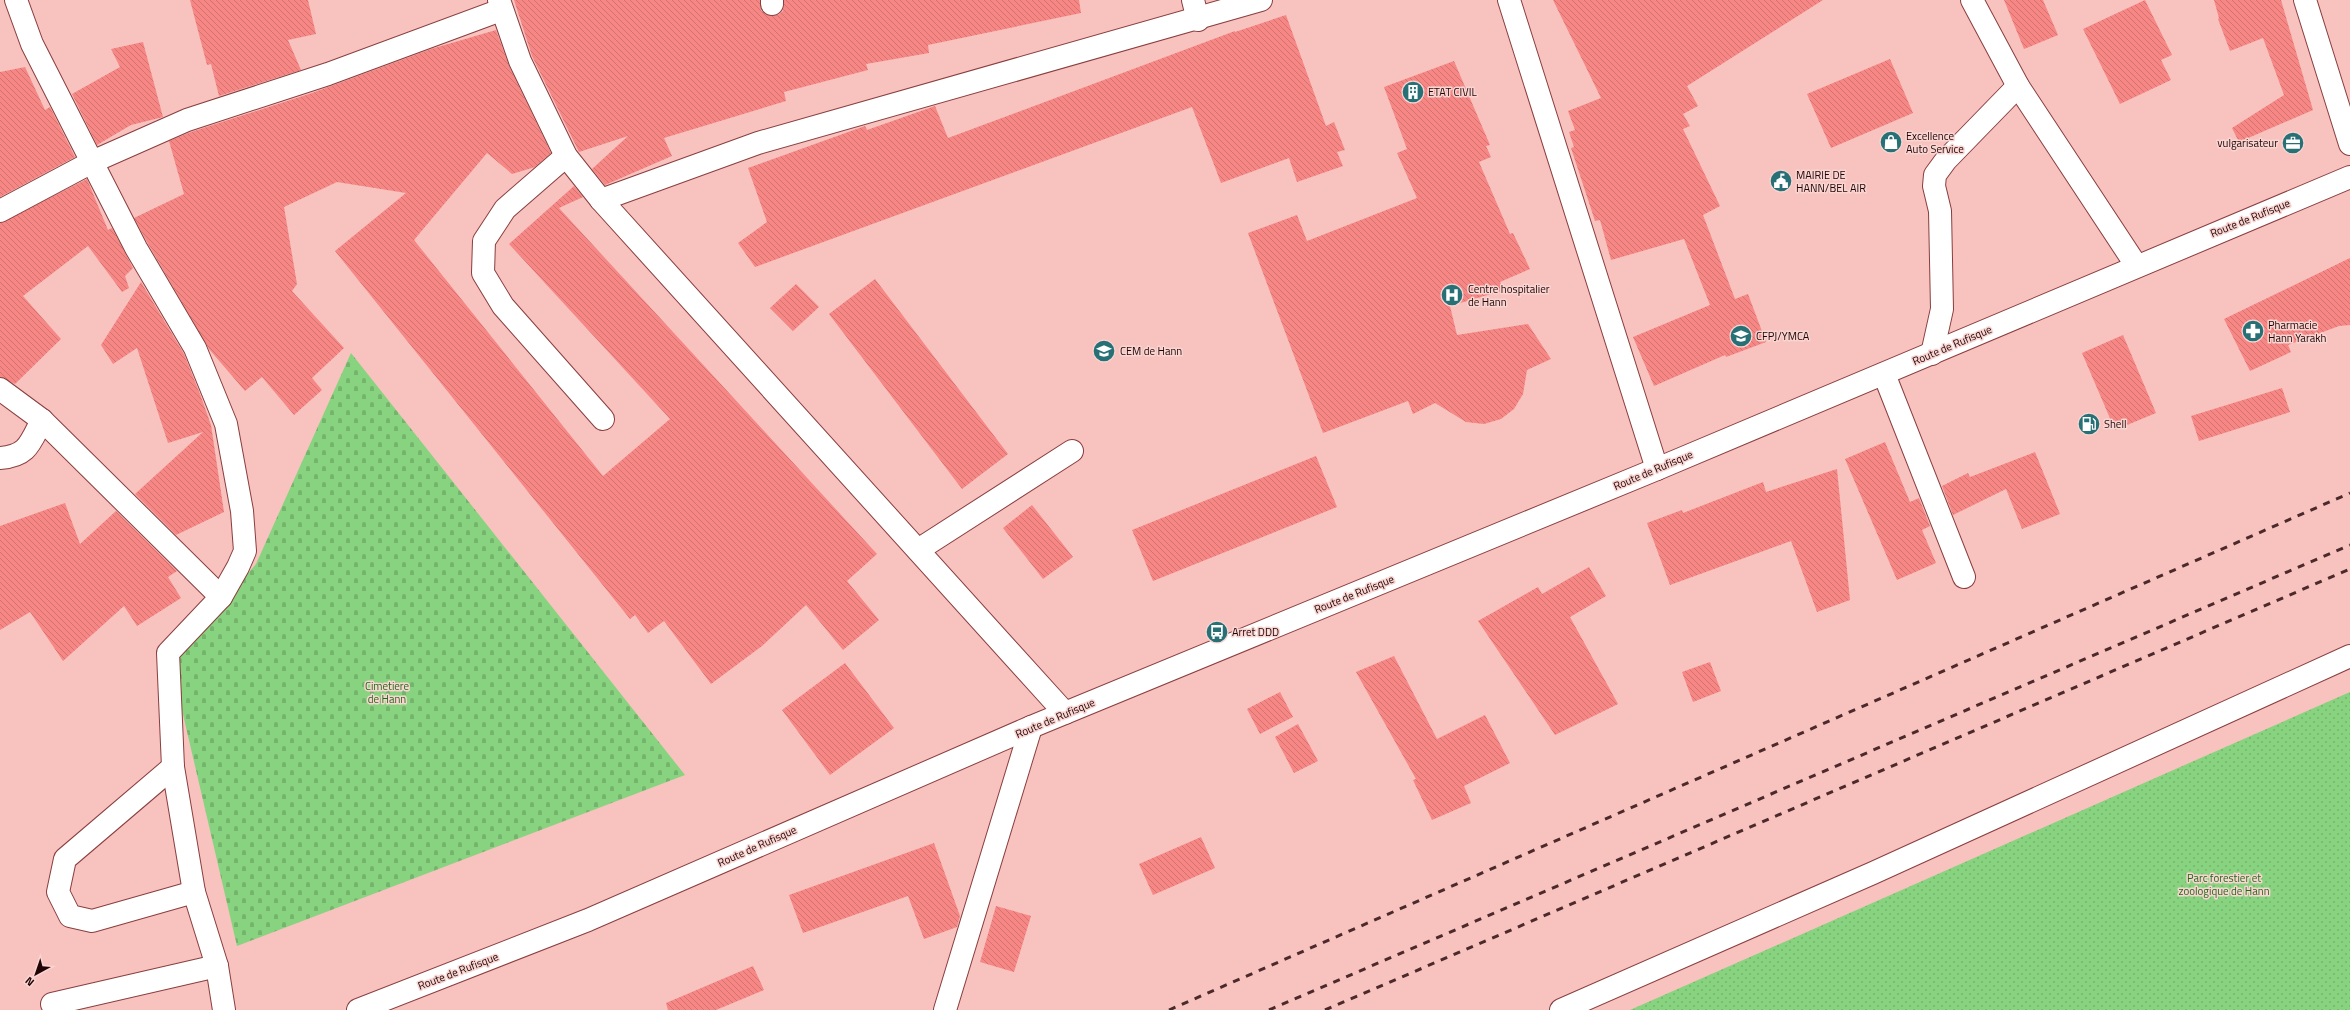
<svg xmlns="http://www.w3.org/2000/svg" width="2350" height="1010" font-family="'Titillium Web',sans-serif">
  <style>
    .cemetery { fill: url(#cemetery-stones) }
    .park { fill: url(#park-dots) }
    .building { fill: url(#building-back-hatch) }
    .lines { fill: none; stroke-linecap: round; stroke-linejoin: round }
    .minor-casing { stroke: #893e3e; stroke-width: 24 }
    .major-casing { stroke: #893e3e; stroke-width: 24 }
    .minor { stroke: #fff; stroke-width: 22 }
    .major { stroke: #fff; stroke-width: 22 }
    .rail { stroke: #4c2a2b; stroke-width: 3; stroke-dasharray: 7 7; stroke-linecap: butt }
    .labels { text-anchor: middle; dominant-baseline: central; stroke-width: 3; stroke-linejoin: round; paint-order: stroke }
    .poi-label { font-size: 11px; fill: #210405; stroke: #f9d5d2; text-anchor: start }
    .street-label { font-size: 11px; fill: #210405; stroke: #f9d5d2 }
    .park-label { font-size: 11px; fill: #1e6817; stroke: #f9d5d2 }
  </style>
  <defs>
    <pattern id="cemetery-stones" width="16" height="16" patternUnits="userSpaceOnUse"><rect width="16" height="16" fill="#88d37f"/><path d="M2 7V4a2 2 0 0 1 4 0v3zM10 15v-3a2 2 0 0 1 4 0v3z" fill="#75b46c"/></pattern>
    <pattern id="park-dots" width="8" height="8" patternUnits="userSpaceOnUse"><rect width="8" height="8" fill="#88d37f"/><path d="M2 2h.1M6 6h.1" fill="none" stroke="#75b46c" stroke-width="1.8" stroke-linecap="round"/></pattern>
    <pattern id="building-back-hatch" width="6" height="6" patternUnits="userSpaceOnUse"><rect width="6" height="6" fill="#f78785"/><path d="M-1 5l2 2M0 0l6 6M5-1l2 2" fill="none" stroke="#d37371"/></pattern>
  </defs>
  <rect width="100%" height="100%" fill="#f8c2bf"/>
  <path class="cemetery" d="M 351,353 L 685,775 L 237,946 L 171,663 L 256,564 Z"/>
  <path class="park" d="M 2350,692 L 2350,1010 L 1630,1010 Z"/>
  <g class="building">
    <path d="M 190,0 L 308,0 L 316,34 L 288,40 L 301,70 L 219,96 L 211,64 L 207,65 Z"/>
    <path d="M 514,0 L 760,0 L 761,11 L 772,16 L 778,15 L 783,11 L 784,0 L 1079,0 L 1081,13 L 928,45 L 929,53 L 866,64 L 868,70 L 784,92 L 786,101 L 664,138 L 672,156 L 605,185 L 592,169 L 628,136 L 579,152 L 532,56 Z"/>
    <path d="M 1553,0 L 1823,0 L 1687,86 L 1698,106 L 1683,114 L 1690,126 L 1683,129 L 1720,206 L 1703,215 L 1735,299 L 1748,294 L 1766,342 L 1726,357 L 1725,355 L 1654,386 L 1633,337 L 1710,305 L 1684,239 L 1611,260 L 1600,220 L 1595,221 L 1571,148 L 1574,147 L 1569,132 L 1575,130 L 1568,111 L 1601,98 Z"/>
    <path d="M 2004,0 L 2043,0 L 2058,35 L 2024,49 Z"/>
    <path d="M 2145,0 L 2172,55 L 2161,60 L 2171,80 L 2120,104 L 2083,29 Z"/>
    <path d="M 2214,0 L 2281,0 L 2313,110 L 2239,142 L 2232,128 L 2284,95 L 2263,38 L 2230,51 L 2218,19 L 2219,18 Z"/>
    <path d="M 1286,15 L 1326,126 L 1334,122 L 1345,150 L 1337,152 L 1343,166 L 1297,182 L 1289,158 L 1221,183 L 1192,107 L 755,267 L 738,243 L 767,222 L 748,168 L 865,126 L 867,130 L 935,106 L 948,138 L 1235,31 L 1235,32 Z"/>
    <path d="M 496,30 L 509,66 L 551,153 L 535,167 L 512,174 L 487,153 L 414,240 L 603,476 L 670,419 L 509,244 L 574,186 L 583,197 L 559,208 L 877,554 L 847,581 L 879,620 L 843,650 L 806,605 L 762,646 L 711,684 L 664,621 L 648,633 L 635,615 L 630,619 L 335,251 L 406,193 L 337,182 L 284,207 L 297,284 L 292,291 L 344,348 L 312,378 L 322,390 L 294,415 L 262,377 L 245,391 L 209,349 L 147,242 L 134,218 L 184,194 L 169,141 L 191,132 L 312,93 L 431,49 Z"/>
    <path d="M 143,42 L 163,117 L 131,125 L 97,145 L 72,94 L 120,67 L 111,49 Z"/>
    <path d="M 1890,59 L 1913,113 L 1831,148 L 1807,94 Z"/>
    <path d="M 1454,61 L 1490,145 L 1486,146 L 1491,157 L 1479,162 L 1510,234 L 1513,233 L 1530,269 L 1500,282 L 1505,290 L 1450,306 L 1457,335 L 1528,324 L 1551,359 L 1527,370 L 1523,394 L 1514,409 L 1501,419 L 1484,424 L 1466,422 L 1435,403 L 1413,414 L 1408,401 L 1323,433 L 1248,233 L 1297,215 L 1307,241 L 1417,198 L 1397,153 L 1407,149 L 1384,87 Z"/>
    <path d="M 25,67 L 45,110 L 50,107 L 75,157 L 0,197 L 0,72 Z"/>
    <path d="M 87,179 L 108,230 L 112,228 L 133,268 L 125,276 L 129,288 L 122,292 L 88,246 L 23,296 L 61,339 L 15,384 L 0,377 L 0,223 Z"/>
    <path d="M 2350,258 L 2350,325 L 2339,326 L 2288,345 L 2291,352 L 2250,371 L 2224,319 Z"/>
    <path d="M 875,279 L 1008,454 L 962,489 L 829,314 Z"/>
    <path d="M 141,282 L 184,354 L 200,394 L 211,425 L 224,512 L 176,535 L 135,494 L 203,432 L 168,443 L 137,348 L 113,364 L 101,345 Z"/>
    <path d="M 796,284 L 819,307 L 793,331 L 770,308 Z"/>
    <path d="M 2123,335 L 2156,413 L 2115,430 L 2082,353 Z"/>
    <path d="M 2282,388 L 2290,412 L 2199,441 L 2191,416 Z"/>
    <path d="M 1885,442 L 1910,502 L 1919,498 L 1930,526 L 1922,530 L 1936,563 L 1897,580 L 1845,459 Z"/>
    <path d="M 2035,452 L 2060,514 L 2022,529 L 2006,489 L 1953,515 L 1942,486 L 1968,473 L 1970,477 Z"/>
    <path d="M 1316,456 L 1337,507 L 1153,581 L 1132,530 Z"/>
    <path d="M 1837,469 L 1850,600 L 1817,612 L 1791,541 L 1670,585 L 1647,523 L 1682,510 L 1683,513 L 1763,482 L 1766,492 Z"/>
    <path d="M 65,503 L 80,544 L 116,511 L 177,571 L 168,577 L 181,598 L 137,626 L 124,606 L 63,661 L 30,612 L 0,630 L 0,526 Z"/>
    <path d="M 1032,505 L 1073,557 L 1043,579 L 1003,528 Z"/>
    <path d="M 1589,567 L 1606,596 L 1570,617 L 1618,704 L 1555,735 L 1478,621 L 1538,587 L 1542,594 Z"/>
    <path d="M 1394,656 L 1437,739 L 1485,715 L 1510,763 L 1464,786 L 1471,803 L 1432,820 L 1413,780 L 1416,779 L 1356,672 Z"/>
    <path d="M 1710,662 L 1721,691 L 1693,702 L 1682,672 Z"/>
    <path d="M 845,663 L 894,728 L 830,775 L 782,710 Z"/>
    <path d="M 1280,692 L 1293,717 L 1260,734 L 1247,709 Z"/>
    <path d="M 1298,724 L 1318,761 L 1294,773 L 1275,737 Z"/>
    <path d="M 1201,837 L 1215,868 L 1153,895 L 1139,864 Z"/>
    <path d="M 934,843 L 960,916 L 957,927 L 924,939 L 908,896 L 803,933 L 789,895 Z"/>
    <path d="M 996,906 L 1031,916 L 1014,972 L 980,962 Z"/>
    <path d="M 753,966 L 764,990 L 716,1010 L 668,1010 L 666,1003 Z"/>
  </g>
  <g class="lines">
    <g class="minor-casing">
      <g id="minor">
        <path d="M 16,0 L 32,44 L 92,162 L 136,248 L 195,348 L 226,424 L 242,511 L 245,551 L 238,567 L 221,597 L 168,653 L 173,767 L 194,892 L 217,966 L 224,1010"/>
        <path d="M 499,0 L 520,61 L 566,156 L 601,200 L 1065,713"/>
        <path d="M 772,0 L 772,4"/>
        <path d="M 1193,0 L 1198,20"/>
        <path d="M 1509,0 L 1657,469"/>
        <path d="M 1972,0 L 2018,86 L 2136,265"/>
        <path d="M 2305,0 L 2350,144"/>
        <path d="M 566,156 L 505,209 L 484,241 L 483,273 L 503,306 L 603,419"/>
        <path d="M 601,200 L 758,143 L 1261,0"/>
        <path d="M 0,211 L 92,162 L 187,120 L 328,74 L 501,10"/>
        <path d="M 1932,354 L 1942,309 L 1940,211 L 1934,186 L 1935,175 L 1946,160 L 2018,86"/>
        <path d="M 1884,374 L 1964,577"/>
        <path d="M 0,389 L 42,420 L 221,597"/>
        <path d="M 0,458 C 28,456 30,443 42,420"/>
        <path d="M 918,550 L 1072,451"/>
        <path d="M 173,767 L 65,859 L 58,892 L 70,916 L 92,921 L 194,892"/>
        <path d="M 52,1004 L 217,966"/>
        <path d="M 945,1010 L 1031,727"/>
        <path d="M 1561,1010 L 1873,873 L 2350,656"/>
      </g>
    </g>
    <g class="major-casing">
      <path id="major" d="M 358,1010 L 588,920 L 1031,727 L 1657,469 L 2350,177"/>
    </g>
    <use href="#minor" class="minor"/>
    <use href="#major" class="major"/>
    <g class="rail">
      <path d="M 1169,1010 L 2350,493"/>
      <path d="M 1269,1010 L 2350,545"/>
      <path d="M 1325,1010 L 2350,569"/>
    </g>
  </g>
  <defs>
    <g id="building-disc" transform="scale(1.15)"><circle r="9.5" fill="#267076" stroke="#f9d5d2"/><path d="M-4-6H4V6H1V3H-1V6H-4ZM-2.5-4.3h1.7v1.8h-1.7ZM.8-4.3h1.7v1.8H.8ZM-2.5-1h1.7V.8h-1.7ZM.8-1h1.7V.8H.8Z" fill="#fff"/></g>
    <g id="shop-disc" transform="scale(1.15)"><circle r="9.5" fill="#267076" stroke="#f9d5d2"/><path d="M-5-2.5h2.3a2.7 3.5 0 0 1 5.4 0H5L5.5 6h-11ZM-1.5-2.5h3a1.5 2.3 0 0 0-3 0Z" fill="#fff"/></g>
    <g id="office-disc" transform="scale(1.15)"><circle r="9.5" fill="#267076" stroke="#f9d5d2"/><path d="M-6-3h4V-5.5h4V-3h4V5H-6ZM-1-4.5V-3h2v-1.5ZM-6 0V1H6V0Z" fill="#fff"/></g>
    <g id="civic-disc" transform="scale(1.15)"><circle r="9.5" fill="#267076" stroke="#f9d5d2"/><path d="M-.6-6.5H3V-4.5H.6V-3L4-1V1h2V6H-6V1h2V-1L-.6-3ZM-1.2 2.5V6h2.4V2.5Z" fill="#fff"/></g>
    <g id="hospital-disc" transform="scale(1.15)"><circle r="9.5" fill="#267076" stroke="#f9d5d2"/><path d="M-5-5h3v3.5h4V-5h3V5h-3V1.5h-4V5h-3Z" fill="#fff"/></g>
    <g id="pharmacy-disc" transform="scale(1.15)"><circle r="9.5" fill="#267076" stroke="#f9d5d2"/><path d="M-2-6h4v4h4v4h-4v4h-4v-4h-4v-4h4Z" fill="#fff"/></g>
    <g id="school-disc" transform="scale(1.15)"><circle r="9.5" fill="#267076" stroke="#f9d5d2"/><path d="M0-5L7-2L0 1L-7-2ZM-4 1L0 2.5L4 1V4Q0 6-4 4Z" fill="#fff"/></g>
    <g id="fuel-disc" transform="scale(1.15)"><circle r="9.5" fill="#267076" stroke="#f9d5d2"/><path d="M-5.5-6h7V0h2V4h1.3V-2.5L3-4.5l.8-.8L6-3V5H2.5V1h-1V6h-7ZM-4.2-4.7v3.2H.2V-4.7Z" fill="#fff"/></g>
    <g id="bus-disc" transform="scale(1.15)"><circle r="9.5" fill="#267076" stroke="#f9d5d2"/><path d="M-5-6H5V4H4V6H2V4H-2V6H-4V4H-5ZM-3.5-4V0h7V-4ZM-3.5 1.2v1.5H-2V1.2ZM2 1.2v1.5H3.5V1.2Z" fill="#fff"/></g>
  </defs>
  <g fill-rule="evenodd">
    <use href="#building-disc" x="1413" y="92"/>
    <use href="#shop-disc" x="1891" y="142"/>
    <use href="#office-disc" x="2293" y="143"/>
    <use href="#civic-disc" x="1781" y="181"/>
    <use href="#hospital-disc" x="1452" y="295"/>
    <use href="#pharmacy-disc" x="2253" y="331"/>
    <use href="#school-disc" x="1741" y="336"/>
    <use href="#school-disc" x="1104" y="351"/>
    <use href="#fuel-disc" x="2089" y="424"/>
    <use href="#bus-disc" x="1217" y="632"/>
  </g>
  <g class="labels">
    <g class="poi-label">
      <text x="1428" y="92">ETAT CIVIL</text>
      <text x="1906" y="136">Excellence<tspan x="1906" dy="13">Auto Service</tspan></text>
      <text x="2278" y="143" text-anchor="end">vulgarisateur</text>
      <text x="1796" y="175">MAIRIE DE<tspan x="1796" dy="13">HANN/BEL AIR</tspan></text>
      <text x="1468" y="289">Centre hospitalier<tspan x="1468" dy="13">de Hann</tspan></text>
      <text x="2268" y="325">Pharmacie<tspan x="2268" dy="13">Hann Yarakh</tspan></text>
      <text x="1756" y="336">CFPJ/YMCA</text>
      <text x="1120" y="351">CEM de Hann</text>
      <text x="2104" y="424">Shell</text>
      <text x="1232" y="632">Arret DDD</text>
    </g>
    <g class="street-label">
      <text transform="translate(2250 218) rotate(-22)">Route de Rufisque</text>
      <text transform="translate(1952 345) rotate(-23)">Route de Rufisque</text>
      <text transform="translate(1653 470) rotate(-23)">Route de Rufisque</text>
      <text transform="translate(1354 594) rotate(-22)">Route de Rufisque</text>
      <text transform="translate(1055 718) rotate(-23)">Route de Rufisque</text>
      <text transform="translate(757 846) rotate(-24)">Route de Rufisque</text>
      <text transform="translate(458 971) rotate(-21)">Route de Rufisque</text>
    </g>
    <g class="park-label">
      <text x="387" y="686">Cimetiere<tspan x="387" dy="13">de Hann</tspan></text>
      <text x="2224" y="878">Parc forestier et<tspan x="2224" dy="13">zoologique de Hann</tspan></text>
    </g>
  </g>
  <g transform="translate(36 974) rotate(220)" stroke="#f9d5d2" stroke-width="3" paint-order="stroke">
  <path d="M0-3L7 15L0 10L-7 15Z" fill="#210405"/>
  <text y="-6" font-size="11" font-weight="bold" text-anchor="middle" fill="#210405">N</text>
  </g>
</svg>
